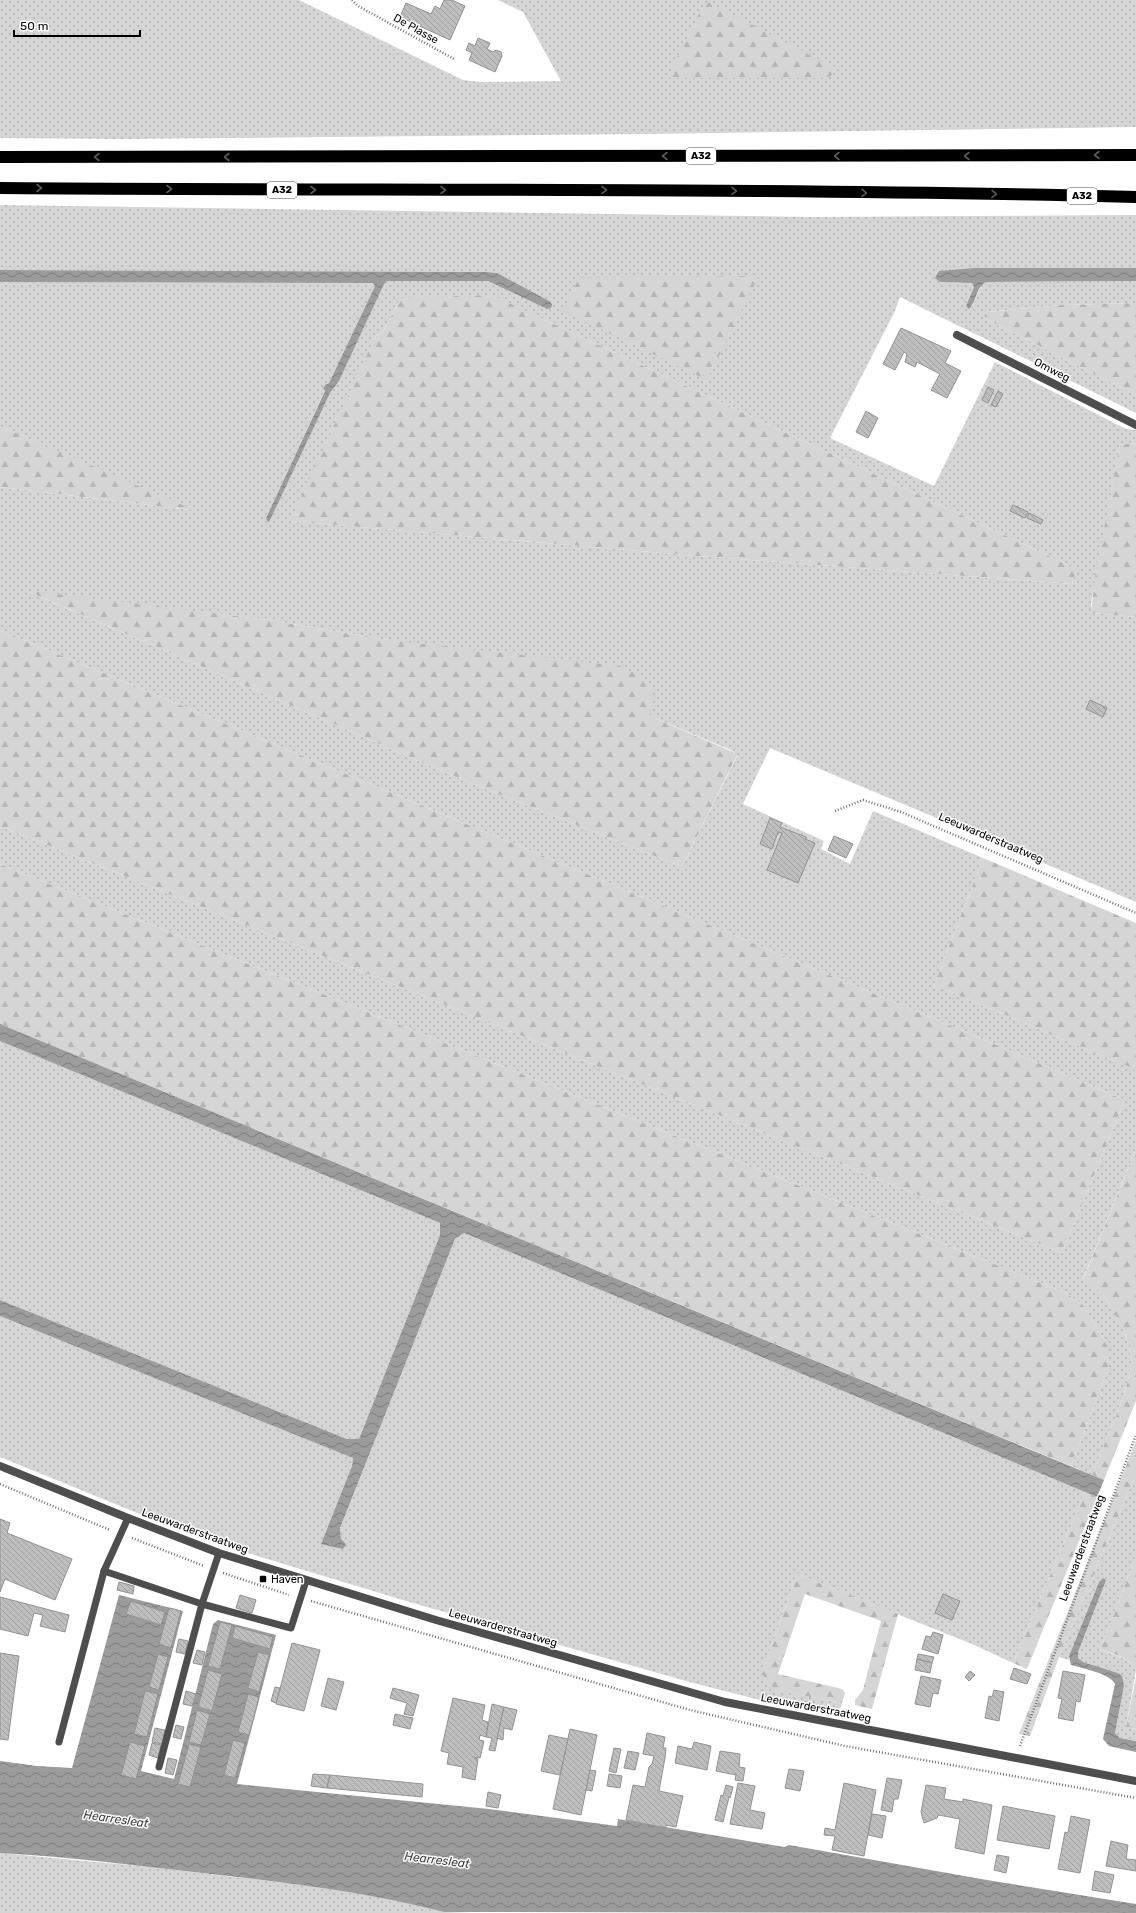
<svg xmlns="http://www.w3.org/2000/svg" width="1136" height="1913" font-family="Rubik,sans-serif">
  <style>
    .grass { fill: url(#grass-dots); fill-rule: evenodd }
    .forest { fill: url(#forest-firs) }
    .water { fill: url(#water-waves) }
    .building { fill: url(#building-back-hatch); stroke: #929292 }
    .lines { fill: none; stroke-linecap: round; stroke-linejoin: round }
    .path { stroke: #707070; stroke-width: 2.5; stroke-dasharray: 1 2; stroke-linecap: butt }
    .service { stroke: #4e4e4e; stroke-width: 7 }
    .minor { stroke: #4e4e4e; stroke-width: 8 }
    .tertiary { stroke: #4e4e4e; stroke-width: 8 }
    .motorway { stroke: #000; stroke-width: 12 }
    .oneway { stroke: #595959 }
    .poi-dot { fill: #000; stroke: #fff; stroke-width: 1.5 }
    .labels { text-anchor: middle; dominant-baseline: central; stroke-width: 3; stroke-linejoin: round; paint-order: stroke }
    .shield { fill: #fff; stroke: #4c4c4c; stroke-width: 1 }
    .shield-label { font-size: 10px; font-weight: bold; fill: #000 }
    .street-label { font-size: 11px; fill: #000; stroke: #fff }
    .poi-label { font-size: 11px; fill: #000; stroke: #fff; text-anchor: start }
    .water-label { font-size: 12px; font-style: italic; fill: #3d3d3d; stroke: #fff }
  </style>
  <defs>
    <pattern id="grass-dots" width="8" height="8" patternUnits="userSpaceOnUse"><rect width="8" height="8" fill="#d5d5d5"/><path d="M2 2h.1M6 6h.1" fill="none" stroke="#b5b5b5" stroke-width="1.8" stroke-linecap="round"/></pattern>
    <pattern id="forest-firs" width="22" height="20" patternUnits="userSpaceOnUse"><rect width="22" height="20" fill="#d5d5d5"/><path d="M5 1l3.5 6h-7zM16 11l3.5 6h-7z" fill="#b5b5b5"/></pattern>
    <pattern id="water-waves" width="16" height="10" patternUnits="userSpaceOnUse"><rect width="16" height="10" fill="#9c9c9c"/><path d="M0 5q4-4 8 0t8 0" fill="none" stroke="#7d7d7d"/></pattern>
    <pattern id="building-back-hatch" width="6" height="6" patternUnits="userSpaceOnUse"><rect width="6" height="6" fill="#bebebe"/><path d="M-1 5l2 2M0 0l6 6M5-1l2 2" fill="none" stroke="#a2a2a2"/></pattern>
  </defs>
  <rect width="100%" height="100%" fill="#fff"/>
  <g class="grass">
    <path d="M 0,0 L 299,0 L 463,80 L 481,82 L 561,81 L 523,12 L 498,0 L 1136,0 L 1136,127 L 645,134 L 122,139 L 0,138 ZM 828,66 L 835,68 L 831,75 L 824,78 L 667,78 Z"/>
    <path d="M 0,205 L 811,217 L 1136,215 L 1136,268 L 975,268 L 940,282 L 972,283 L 974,287 L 966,306 L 972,306 L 982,284 L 986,282 L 1136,281 L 1136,303 L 1062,305 L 986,312 L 984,318 L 1136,395 L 1136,413 L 900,297 L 895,311 L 830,438 L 934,486 L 995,362 L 1126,429 L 1136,430 L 1136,444 L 1133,443 L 1120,445 L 1091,604 L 1092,613 L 1136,617 L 1136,902 L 770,748 L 743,804 L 824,841 L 821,849 L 850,864 L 873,811 L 983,858 L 934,985 L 1136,1070 L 1136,1149 L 1083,1279 C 1100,1288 1108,1300 1117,1317 C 1123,1329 1129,1343 1131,1357 C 1134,1382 1102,1448 1092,1475 L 1071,1466 L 1108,1369 L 1108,1347 L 1096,1326 L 1084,1306 L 1066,1293 L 0,864 L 0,826 L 1062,1253 L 1125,1100 L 959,1029 L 0,630 L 0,487 L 191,510 L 0,426 L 0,282 L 373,283 L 375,286 L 329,383 L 325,385 L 323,388 L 325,390 L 266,518 L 267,521 L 330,393 L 339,381 L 384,283 L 387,281 L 488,281 L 547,309 L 497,273 L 486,272 L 0,270 ZM 401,298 L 541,318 L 1066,564 L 1075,570 L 1072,584 L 685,555 L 291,521 L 376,335 L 382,333 ZM 29,592 L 269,620 L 388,640 L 650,716 L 733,751 L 737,756 L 682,867 L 456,777 Z"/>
    <path d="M 0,1041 L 440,1223 L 440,1235 L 359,1439 L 347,1439 L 0,1300 Z"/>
    <path d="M 464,1233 L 1085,1492 L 1013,1663 L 972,1644 L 797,1574 L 768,1656 C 759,1675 763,1674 775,1690 L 842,1703 L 838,1716 L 772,1703 L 693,1683 L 406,1601 L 254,1555 L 152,1519 L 0,1457 L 0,1316 L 353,1458 L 352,1466 L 321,1544 L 341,1539 L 340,1528 L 455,1239 Z"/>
    <path d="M 1136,1474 L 1136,1556 L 1100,1650 C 1116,1656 1125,1655 1136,1670 L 1126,1727 L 1136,1729 L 1136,1741 L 1120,1738 L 1115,1733 L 1124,1686 L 1118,1673 L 1083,1662 L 1078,1658 L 1078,1652 L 1103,1578 L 1099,1582 L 1069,1656 L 1069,1660 L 1059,1657 Z"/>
    <path d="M 0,1853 L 150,1867 L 312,1886 L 401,1901 L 444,1912 L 472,1913 L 0,1913 Z"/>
  </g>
  <g class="forest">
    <path d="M 708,2 L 835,68 L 831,76 L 824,78 L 667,78 L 701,10 Z"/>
    <path d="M 759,276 L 707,380 L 563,311 L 579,278 Z"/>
    <path d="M 492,295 L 1066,564 L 1076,570 L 1072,584 L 685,555 L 290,521 L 376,335 L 382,333 L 401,298 Z"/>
    <path d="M 1136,303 L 1136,395 L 984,318 L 986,312 L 1062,305 Z"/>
    <path d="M 0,426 L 187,507 L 191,510 L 0,487 Z"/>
    <path d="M 1133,443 L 1136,444 L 1136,617 L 1091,613 L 1095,577 L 1120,445 Z"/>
    <path d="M 27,591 L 42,592 L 269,620 L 388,640 L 620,666 L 639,675 L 652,687 L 650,716 L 733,752 L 737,755 L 682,867 L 456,777 Z"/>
    <path d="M 0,630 L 959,1029 L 1125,1100 L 1062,1253 L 0,826 Z"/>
    <path d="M 983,858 L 1136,923 L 1136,1070 L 934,985 Z"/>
    <path d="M 0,864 L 1066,1293 L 1084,1306 L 1096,1326 L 1108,1347 L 1108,1369 L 1071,1466 L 0,1024 Z"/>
    <path d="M 1136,1149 L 1136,1401 L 1104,1480 L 1092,1475 C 1102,1448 1134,1382 1131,1357 C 1129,1341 1122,1327 1115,1314 C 1107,1298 1099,1288 1083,1280 Z"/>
    <path d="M 1136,1441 L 1136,1474 L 1059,1657 L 1030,1736 L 1019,1734 Z"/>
    <path d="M 1085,1492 L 1097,1497 L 1027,1669 L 1013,1663 Z"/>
    <path d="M 1136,1556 L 1136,1670 C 1126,1656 1115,1654 1100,1650 Z"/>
    <path d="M 797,1574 L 898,1614 L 872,1709 L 855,1705 L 855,1700 L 863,1690 L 881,1621 L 805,1594 L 778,1674 L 842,1689 L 845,1693 L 842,1703 L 769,1689 C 761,1674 761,1670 768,1656 Z"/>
    <path d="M 1136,1677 L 1136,1729 L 1126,1727 Z"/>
  </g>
  <g class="water">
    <path d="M 975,268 L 1136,268 L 1136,281 L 986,282 C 976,287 977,301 969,309 L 966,306 L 974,287 L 972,283 L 940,282 L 935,278 L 939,271 Z"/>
    <path d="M 0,270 L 486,272 L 497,273 L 549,301 L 552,304 L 551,308 L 547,309 L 488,281 L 387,281 L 384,284 L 339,381 L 330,393 L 269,522 L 267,521 L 266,518 L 325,391 L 323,388 L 325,385 L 329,383 L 375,286 L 373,283 L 0,282 Z"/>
    <path d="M 0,1024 L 1104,1480 L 1097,1497 L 464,1233 L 455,1239 L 340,1528 L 341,1539 L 346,1544 L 343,1549 L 321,1544 L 352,1466 L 353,1458 L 0,1316 L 0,1300 L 347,1439 L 359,1439 L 440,1235 L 440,1223 L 0,1041 Z"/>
    <path d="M 1103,1578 L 1106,1580 L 1078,1652 L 1078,1658 L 1083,1662 L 1118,1673 L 1122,1676 L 1124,1686 L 1115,1733 L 1120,1738 L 1136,1741 L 1136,1752 L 1109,1746 L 1103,1739 L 1115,1684 C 1111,1674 1082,1668 1071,1665 L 1069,1656 L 1099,1582 Z"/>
    <path d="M 119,1595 L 183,1611 L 141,1771 L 174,1779 L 213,1624 L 218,1620 L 276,1635 L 237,1784 L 489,1809 L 617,1826 L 618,1819 L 784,1847 L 789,1845 L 987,1880 L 1136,1904 L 1136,1913 L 444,1912 C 368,1892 289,1883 211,1874 C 141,1866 71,1857 0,1853 L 0,1761 L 37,1766 L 72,1768 Z"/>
  </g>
  <g class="building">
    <path d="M 444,0 L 452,0 L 465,6 L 450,40 L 400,17 L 406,3 L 431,14 L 435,6 L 440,9 Z"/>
    <path d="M 478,38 L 490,43 L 487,49 L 493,52 L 496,50 L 501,52 L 502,56 L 495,72 L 469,60 L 472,53 L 466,50 L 469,43 L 475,46 Z"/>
    <path d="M 901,328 L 951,351 L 945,363 L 961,371 L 947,398 L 931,390 L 940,374 L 917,362 L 915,367 L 905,362 L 907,354 L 904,352 L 895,370 L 883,364 Z"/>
    <path d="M 988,387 L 994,390 L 988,403 L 982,400 Z"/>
    <path d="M 998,391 L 1003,394 L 996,407 L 991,405 Z"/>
    <path d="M 866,411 L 878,418 L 868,438 L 856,432 Z"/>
    <path d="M 1013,505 L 1028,512 L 1025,518 L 1010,511 Z"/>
    <path d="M 1029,513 L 1043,520 L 1041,524 L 1027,518 Z"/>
    <path d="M 1090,700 L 1107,708 L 1103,717 L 1086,709 Z"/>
    <path d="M 770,818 L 782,823 L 780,827 L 806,837 L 805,839 L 815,843 L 798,883 L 767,870 L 782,833 L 778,832 L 772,849 L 760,844 Z"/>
    <path d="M 834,836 L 853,844 L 846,858 L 828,850 Z"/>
    <path d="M 0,1519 L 10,1523 L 7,1533 L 72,1559 L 55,1600 L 5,1579 L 0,1592 Z"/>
    <path d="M 119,1582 L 134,1586 L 133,1594 L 117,1590 Z"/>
    <path d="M 943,1594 L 960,1601 L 952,1620 L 935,1613 Z"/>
    <path d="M 240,1595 L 256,1600 L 252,1613 L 236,1608 Z"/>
    <path d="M 0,1597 L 69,1615 L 65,1632 L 40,1626 L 43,1615 L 34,1613 L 28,1636 L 0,1629 Z"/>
    <path d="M 131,1601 L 165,1612 L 161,1625 L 126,1614 Z"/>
    <path d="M 169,1608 L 181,1611 L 171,1648 L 159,1644 Z"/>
    <path d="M 220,1622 L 232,1625 L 220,1669 L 208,1666 Z"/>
    <path d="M 235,1626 L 273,1637 L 270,1649 L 232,1638 Z"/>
    <path d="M 933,1632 L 943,1635 L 938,1654 L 922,1649 L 926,1636 L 931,1637 Z"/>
    <path d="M 179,1639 L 188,1641 L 185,1654 L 176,1652 Z"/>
    <path d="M 292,1643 L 320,1650 L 304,1711 L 276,1704 Z"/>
    <path d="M 197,1650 L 205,1652 L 202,1665 L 193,1663 Z"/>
    <path d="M 258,1652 L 269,1655 L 259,1692 L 248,1688 Z"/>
    <path d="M 0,1653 L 19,1656 L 8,1740 L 0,1739 Z"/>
    <path d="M 158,1654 L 168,1657 L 159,1690 L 149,1687 Z"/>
    <path d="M 918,1654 L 934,1657 L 932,1663 L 917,1659 Z"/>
    <path d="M 917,1659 L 932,1663 L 930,1673 L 915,1670 Z"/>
    <path d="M 1014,1668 L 1031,1674 L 1027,1684 L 1010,1679 Z"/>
    <path d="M 208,1670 L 222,1674 L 212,1711 L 198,1707 Z"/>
    <path d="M 970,1671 L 975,1675 L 969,1681 L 965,1677 Z"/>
    <path d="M 1063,1671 L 1085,1675 L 1080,1702 L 1076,1701 L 1073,1721 L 1058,1718 L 1062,1699 L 1058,1698 Z"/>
    <path d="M 921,1676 L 941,1680 L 938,1694 L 933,1693 L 930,1707 L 915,1704 Z"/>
    <path d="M 328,1678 L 344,1682 L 336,1710 L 321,1706 Z"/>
    <path d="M 275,1687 L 280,1688 L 276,1703 L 271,1701 Z"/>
    <path d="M 393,1688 L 419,1695 L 413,1716 L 404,1714 L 407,1703 L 390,1698 Z"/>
    <path d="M 994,1690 L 1004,1692 L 999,1721 L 985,1718 L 989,1696 L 992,1697 Z"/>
    <path d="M 145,1691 L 158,1694 L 147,1737 L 134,1734 Z"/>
    <path d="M 186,1691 L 196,1694 L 192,1706 L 183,1704 Z"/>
    <path d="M 248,1694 L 259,1697 L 249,1735 L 238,1732 Z"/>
    <path d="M 453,1698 L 485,1705 L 482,1720 L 488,1722 L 488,1724 L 486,1737 L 480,1735 L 479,1740 L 484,1741 L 480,1758 L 474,1757 L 474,1758 L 478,1759 L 475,1780 L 462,1777 L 463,1767 L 447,1764 L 449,1753 L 441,1751 Z"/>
    <path d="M 492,1704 L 504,1707 L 495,1751 L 489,1750 L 492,1738 L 486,1737 Z"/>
    <path d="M 504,1707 L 517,1710 L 512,1730 L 504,1728 L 503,1740 L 497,1738 Z"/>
    <path d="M 197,1710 L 210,1714 L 201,1745 L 189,1742 Z"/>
    <path d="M 395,1714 L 413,1718 L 410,1729 L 393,1725 Z"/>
    <path d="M 176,1725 L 184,1727 L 181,1739 L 173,1737 Z"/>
    <path d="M 155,1728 L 165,1730 L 162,1744 L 152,1742 Z"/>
    <path d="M 570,1729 L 597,1735 L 581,1815 L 553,1809 Z"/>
    <path d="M 647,1733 L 665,1737 L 663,1748 L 666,1748 L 665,1758 L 659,1791 L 683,1796 L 676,1827 L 666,1825 L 666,1828 L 626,1820 L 633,1785 L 645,1787 L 649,1767 L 652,1764 L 654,1756 L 643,1754 Z"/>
    <path d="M 549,1735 L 568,1739 L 560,1775 L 541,1771 Z"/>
    <path d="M 233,1740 L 245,1743 L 235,1778 L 224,1775 Z"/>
    <path d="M 130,1742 L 145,1746 L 136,1779 L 121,1775 Z"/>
    <path d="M 694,1742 L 711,1746 L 707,1770 L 675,1763 L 678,1746 L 692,1749 Z"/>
    <path d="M 152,1743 L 161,1745 L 158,1758 L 149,1755 Z"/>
    <path d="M 189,1744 L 201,1747 L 190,1787 L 178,1784 Z"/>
    <path d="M 614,1748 L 621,1749 L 616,1773 L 609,1771 Z"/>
    <path d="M 628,1751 L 639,1753 L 635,1770 L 624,1768 Z"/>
    <path d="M 720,1751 L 740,1754 L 739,1767 L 745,1768 L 743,1781 L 735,1780 L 736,1775 L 716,1771 Z"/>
    <path d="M 168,1758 L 177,1760 L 173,1775 L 165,1773 Z"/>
    <path d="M 789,1769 L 804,1771 L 800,1791 L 785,1788 Z"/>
    <path d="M 590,1770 L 596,1771 L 592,1791 L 586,1790 Z"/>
    <path d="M 313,1774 L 330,1775 L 327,1788 L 311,1786 Z"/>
    <path d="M 609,1774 L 622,1776 L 620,1788 L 607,1786 Z"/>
    <path d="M 330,1775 L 423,1784 L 422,1797 L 327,1788 Z"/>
    <path d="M 887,1778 L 902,1780 L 898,1799 L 894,1799 L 892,1812 L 881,1810 Z"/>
    <path d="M 738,1783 L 755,1786 L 750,1810 L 765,1813 L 762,1829 L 730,1824 Z"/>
    <path d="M 844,1783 L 876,1790 L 864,1856 L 832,1850 L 835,1836 L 824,1835 L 825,1828 L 835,1830 Z"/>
    <path d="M 726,1785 L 733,1787 L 730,1798 L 729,1797 L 723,1822 L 715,1820 L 721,1795 L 723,1796 Z"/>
    <path d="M 926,1785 L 946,1788 L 944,1799 L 963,1802 L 963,1799 L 992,1805 L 984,1854 L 955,1848 L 960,1819 L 938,1815 L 937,1818 L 924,1823 L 921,1812 Z"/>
    <path d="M 488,1792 L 501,1795 L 498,1808 L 486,1806 Z"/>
    <path d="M 1003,1806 L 1055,1816 L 1049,1849 L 997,1840 Z"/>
    <path d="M 872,1814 L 886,1816 L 882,1838 L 868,1835 Z"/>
    <path d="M 1071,1816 L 1090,1820 L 1080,1873 L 1058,1869 L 1065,1832 L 1068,1833 Z"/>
    <path d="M 1111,1841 L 1128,1845 L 1126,1859 L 1136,1860 L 1136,1871 L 1106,1866 Z"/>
    <path d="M 997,1855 L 1009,1857 L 1006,1873 L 994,1870 Z"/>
    <path d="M 1095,1871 L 1114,1875 L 1110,1893 L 1092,1890 Z"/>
  </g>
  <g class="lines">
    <g class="path">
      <path d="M 352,0 L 358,6 L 454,59"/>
      <path d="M 835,811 L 863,800 L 901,812 L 1136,913"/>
      <path d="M 0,1484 L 110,1530"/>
      <path d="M 132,1538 L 204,1566"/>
      <path d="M 223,1573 L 289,1595"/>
      <path d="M 311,1601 L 690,1710 L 845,1746 L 1136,1798"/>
      <path d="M 1020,1746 L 1136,1435"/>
    </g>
    <g class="service">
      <path d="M 104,1571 L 202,1604 L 291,1628 L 306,1581"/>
      <path d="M 59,1742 L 104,1571 L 128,1518"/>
      <path d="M 159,1767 L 202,1604 L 219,1553"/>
    </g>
    <path class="minor" d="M 957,335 L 1136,425"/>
    <path class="tertiary" d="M 0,1466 L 128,1518 L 219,1553 L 436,1620 L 725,1702 L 1136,1781"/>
    <g class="motorway">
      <path d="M 0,157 L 1136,155"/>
      <path d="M 0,188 C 379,191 758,187 1136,197"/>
    </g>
  </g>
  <defs><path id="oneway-chevron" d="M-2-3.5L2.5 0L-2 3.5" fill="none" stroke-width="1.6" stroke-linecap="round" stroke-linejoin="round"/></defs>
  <g class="oneway">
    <use href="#oneway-chevron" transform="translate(1097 155) rotate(180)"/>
    <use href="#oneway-chevron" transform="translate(665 156) rotate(180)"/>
    <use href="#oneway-chevron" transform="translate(837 156) rotate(180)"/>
    <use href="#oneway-chevron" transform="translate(967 156) rotate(180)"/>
    <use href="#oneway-chevron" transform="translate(97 157) rotate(-180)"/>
    <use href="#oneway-chevron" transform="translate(227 157) rotate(-180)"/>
    <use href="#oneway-chevron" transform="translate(39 188)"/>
    <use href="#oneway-chevron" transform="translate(169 189)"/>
    <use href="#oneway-chevron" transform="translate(313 190)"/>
    <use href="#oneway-chevron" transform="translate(443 190)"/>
    <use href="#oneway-chevron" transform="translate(604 190) rotate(1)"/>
    <use href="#oneway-chevron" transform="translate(734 191) rotate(1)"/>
    <use href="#oneway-chevron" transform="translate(864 193) rotate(1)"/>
    <use href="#oneway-chevron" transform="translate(994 194) rotate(1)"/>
  </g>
  <rect class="poi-dot" x="259" y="1575" width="8" height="8" rx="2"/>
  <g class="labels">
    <g class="shield">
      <rect x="686" y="148" width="30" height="16" rx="3"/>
      <rect x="267" y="182" width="30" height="16" rx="3"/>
      <rect x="1067" y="188" width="30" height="16" rx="3"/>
    </g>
    <g class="shield-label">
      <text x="701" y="156">A32</text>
      <text x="282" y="190">A32</text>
      <text x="1082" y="196">A32</text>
    </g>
    <g class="street-label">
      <text transform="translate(416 29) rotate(29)">De Plasse</text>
      <text transform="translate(1052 370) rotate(27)">Omweg</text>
      <text transform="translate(991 838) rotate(23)">Leeuwarderstraatweg</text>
      <text transform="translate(195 1531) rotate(20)">Leeuwarderstraatweg</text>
      <text transform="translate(1082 1548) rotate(-70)">Leeuwarderstraatweg</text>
      <text transform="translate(503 1628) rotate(16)">Leeuwarderstraatweg</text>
      <text transform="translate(816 1708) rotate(11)">Leeuwarderstraatweg</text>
    </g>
    <g class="poi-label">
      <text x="271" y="1579">Haven</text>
    </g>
    <g class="water-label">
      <text transform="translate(116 1819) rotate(8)">Hearresleat</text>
      <text transform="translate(437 1860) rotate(7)">Hearresleat</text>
    </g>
  </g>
  <path d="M14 30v6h126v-6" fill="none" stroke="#000000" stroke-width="2"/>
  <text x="20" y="30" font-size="12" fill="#000000" stroke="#ffffff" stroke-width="3" paint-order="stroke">50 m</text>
</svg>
